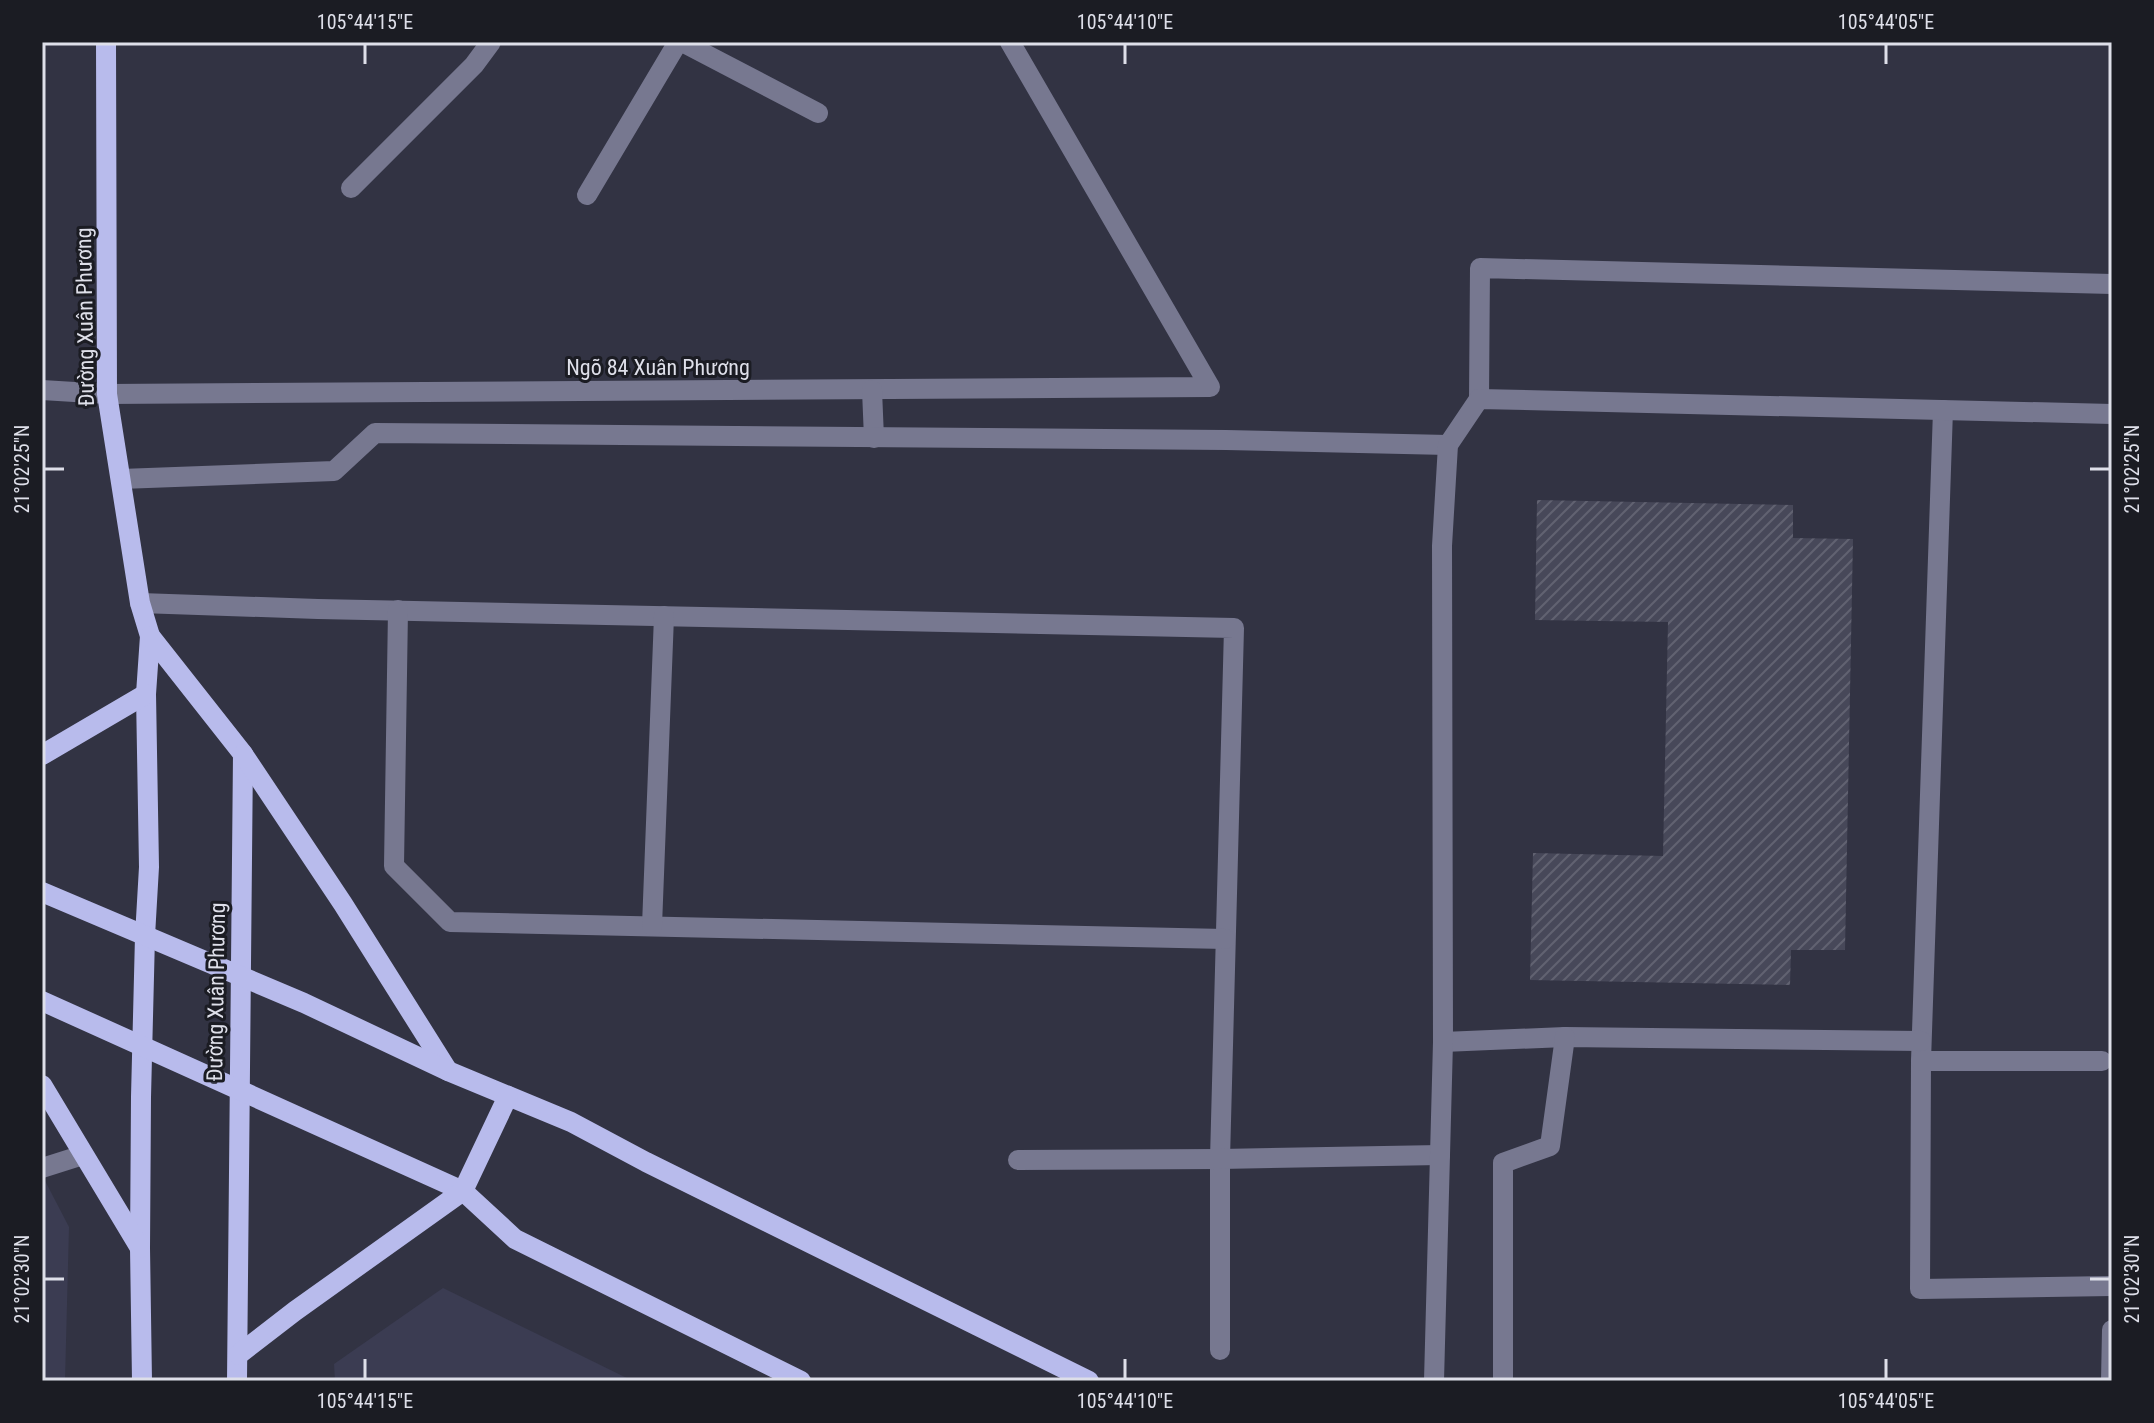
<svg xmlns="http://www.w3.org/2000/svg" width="2154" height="1423" font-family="'Roboto Condensed',sans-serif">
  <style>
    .built { fill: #3b3c52 }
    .building { fill: url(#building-hatch) }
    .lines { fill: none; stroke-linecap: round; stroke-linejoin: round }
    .minor { stroke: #777890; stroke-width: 20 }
    .major { stroke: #b8bbec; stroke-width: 20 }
    .ticks { fill: none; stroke: #dedfe9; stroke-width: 3 }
    .labels { text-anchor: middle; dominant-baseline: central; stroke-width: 6; stroke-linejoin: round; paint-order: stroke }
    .street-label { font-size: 22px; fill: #dedfe9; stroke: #1b1c23 }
    .neatline { fill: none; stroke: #dedfe9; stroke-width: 3 }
    .ticks-label { font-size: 20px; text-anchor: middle; fill: #dedfe9 }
  </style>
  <defs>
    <pattern id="building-hatch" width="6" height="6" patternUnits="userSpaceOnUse" patternTransform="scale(2)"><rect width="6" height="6" fill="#474859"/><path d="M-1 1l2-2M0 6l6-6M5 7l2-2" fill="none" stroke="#616271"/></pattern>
  </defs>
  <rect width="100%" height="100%" fill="#323343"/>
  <g class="built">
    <path d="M 42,1175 L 69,1227 L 65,1381 L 42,1381 Z"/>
    <path d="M 443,1288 L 633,1381 L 335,1381 L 334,1364 Z"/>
  </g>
  <path class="building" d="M 1537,500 L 1793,505 L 1793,538 L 1853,539 L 1845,950 L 1791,950 L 1790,985 L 1530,980 L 1533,853 L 1663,856 L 1668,622 L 1535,620 Z"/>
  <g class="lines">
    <g class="minor">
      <path d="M 682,42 L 818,113"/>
      <path d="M 351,188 L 474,65 L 491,42"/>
      <path d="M 587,195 L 678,42"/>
      <path d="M 42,390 L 107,394 L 1210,387 L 1010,42"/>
      <path d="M 872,390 L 874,438"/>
      <path d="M 1479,399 L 1480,268 L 2112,284"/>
      <path d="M 1943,410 L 1921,1061 L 1920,1289 L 2112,1286"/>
      <path d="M 121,479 L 334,471 L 375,433 L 1226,440 L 1448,445"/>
      <path d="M 140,603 L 318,609 L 1234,628 L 1220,1159 L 1220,1350"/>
      <path d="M 398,610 L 394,866 L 450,922 L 1225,939"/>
      <path d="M 652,926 L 664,616"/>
      <path d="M 1443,1042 L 1565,1037 L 1921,1041"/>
      <path d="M 1921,1061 L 2102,1061"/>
      <path d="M 1018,1160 L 1220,1159 L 1440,1155"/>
      <path d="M 42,1168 L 83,1155"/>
      <path d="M 1434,1381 L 1443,1042 L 1442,546 L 1448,445 L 1479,399 L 2112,414"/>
      <path d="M 1503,1381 L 1503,1163 L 1550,1146 L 1565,1037"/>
      <path d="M 2111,1381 L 2112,1330"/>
    </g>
    <g class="major">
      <path d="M 106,42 L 107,394 L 140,603 L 150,636 L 146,694 L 149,867 L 145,936 L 141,1097 L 140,1248 L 142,1381"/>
      <path d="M 150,636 L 243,754 L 237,1381"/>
      <path d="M 243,754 L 343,904 L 448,1071"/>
      <path d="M 42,755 L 146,694"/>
      <path d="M 42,892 L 304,1003 L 448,1071 L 571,1122 L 646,1162 L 1089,1381"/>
      <path d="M 42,1001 L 463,1191 L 515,1239 L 801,1381"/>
      <path d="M 42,1085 L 140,1248"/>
      <path d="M 238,1355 L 295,1311 L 463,1191 L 508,1096"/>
    </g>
  </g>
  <path class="ticks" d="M 365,44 L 365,64M 1125,44 L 1125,64M 1886,44 L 1886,64M 44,469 L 64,469M 2090,469 L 2110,469M 44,1279 L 64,1279M 2090,1279 L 2110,1279M 365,1359 L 365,1379M 1125,1359 L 1125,1379M 1886,1359 L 1886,1379"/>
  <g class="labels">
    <g class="street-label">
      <text transform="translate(85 317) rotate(-91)">Đường Xuân Phương</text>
      <text x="658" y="367">Ngõ 84 Xuân Phương</text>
      <text transform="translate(216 992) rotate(-89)">Đường Xuân Phương</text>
    </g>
  </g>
  <rect width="2154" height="1423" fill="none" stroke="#1b1c23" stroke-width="88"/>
  <rect x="44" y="44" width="2066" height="1335" class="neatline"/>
  <g class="ticks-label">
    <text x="365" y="29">105°44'15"E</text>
    <text x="1125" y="29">105°44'10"E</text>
    <text x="1886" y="29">105°44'05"E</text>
    <text transform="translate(2132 469) rotate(-90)" y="7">21°02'25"N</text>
    <text transform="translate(22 469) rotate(-90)" y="7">21°02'25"N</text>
    <text transform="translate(2132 1279) rotate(-90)" y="7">21°02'30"N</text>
    <text transform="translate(22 1279) rotate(-90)" y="7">21°02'30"N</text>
    <text x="365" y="1408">105°44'15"E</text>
    <text x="1125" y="1408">105°44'10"E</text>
    <text x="1886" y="1408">105°44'05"E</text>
  </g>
</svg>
